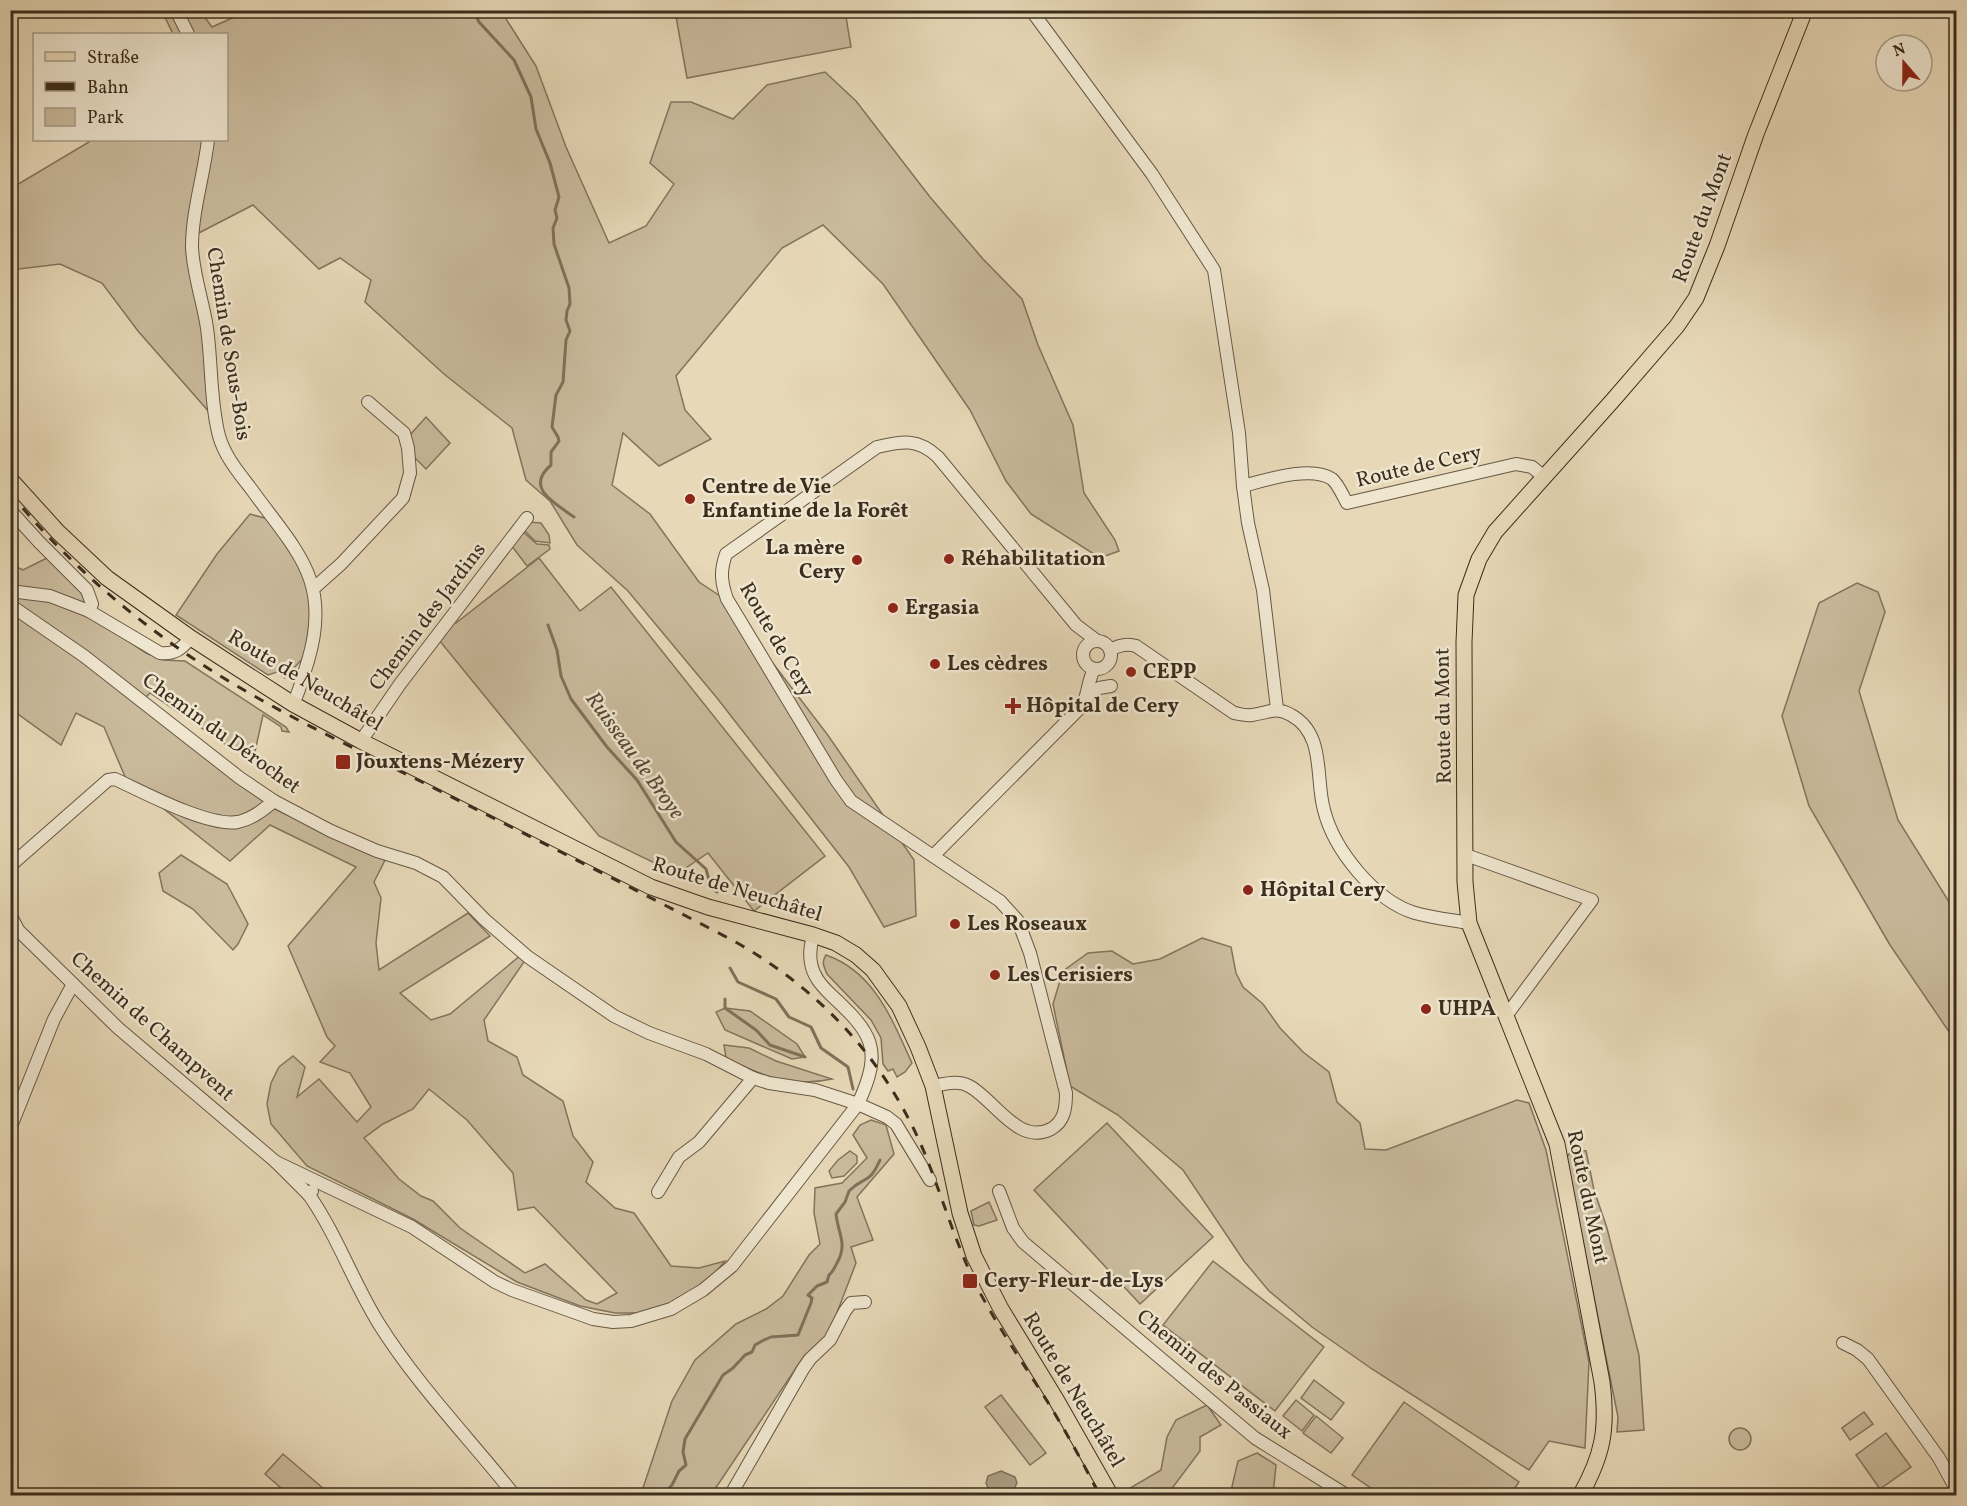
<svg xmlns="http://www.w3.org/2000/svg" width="1967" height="1506" font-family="Vollkorn,serif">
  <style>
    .green { fill: #cabb9d; stroke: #83745d; stroke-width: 1.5; fill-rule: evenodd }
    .water { fill: #ad9e83; stroke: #80715a; stroke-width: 1.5 }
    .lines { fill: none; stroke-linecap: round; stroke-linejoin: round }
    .stream { stroke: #80715a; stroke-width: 3 }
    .minor-casing { stroke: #675844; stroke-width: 14 }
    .major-casing { stroke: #3c2d1d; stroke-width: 17 }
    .minor { stroke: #efe6d0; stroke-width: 12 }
    .major { stroke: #e7d8b7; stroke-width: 15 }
    .rail { stroke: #3c2d1d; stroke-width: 3; stroke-dasharray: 10 10; stroke-linecap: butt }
    .poi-dot { fill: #8f2418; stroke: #efe6d0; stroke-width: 2 }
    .labels { text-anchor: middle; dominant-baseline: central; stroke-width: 5; stroke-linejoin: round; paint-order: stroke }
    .street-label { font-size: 21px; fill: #3c2d1d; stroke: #efe6d0 }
    .poi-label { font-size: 21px; font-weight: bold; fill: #3c2d1d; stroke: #efe6d0; text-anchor: start }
    .water-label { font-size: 22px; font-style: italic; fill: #584936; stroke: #efe6d0 }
  </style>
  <rect width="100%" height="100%" fill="#e7d8b7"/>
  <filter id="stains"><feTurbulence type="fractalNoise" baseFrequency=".00333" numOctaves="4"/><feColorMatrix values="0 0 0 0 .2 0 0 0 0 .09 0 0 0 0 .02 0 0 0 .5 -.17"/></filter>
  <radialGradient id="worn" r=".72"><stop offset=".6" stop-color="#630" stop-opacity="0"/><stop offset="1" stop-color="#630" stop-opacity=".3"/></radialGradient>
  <g class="green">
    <path d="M 162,11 L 200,11 L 212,27 L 248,11 L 501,11 L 536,66 L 566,147 L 609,243 L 646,226 L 674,184 L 650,163 L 671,102 L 691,102 L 733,119 L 767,85 L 825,72 L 856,101 L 930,197 L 983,259 L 1022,299 L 1038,345 L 1073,425 L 1084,493 L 1115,540 L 1119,551 L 1100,558 L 1031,514 L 1006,481 L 970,410 L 883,284 L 823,225 L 782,248 L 676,376 L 685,410 L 711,439 L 659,466 L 623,433 L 612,485 L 650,514 L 699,582 L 723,598 L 827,734 L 914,860 L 916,916 L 884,927 L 849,867 L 717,698 L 628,591 L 577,545 L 550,501 L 526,480 L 512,428 L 444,374 L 365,302 L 371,280 L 340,258 L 319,269 L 253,205 L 191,237 L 218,422 L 138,331 L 102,283 L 60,264 L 11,270 L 10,189 L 89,142 L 88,140 L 226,140 L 226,34 L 173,34 Z"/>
    <path d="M 675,11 L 845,11 L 851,47 L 687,78 Z"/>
    <path d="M 426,417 L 450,443 L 426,469 L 414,457 L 410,435 Z"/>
    <path d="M 250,514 L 268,519 L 307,578 L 312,611 L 304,657 L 285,678 L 277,672 L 268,675 L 176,615 L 217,554 Z"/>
    <path d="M 529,522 L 541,523 L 549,535 L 550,543 L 535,541 L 523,529 Z"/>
    <path d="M 522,531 L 537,544 L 549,545 L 550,549 L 527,566 L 511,545 Z"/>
    <path d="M 47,558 L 80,585 L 89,613 L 125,639 L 146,653 L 163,660 L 185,661 L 286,727 L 289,732 L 282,731 L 281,727 L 263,715 L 254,756 L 237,752 L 150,693 L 146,697 L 139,695 L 273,808 L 385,860 L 374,882 L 381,898 L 376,943 L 379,970 L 468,913 L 490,936 L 400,993 L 431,1020 L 450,1014 L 521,955 L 526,959 L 484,1020 L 488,1041 L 517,1057 L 523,1075 L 563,1101 L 573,1136 L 593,1162 L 586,1182 L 615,1208 L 634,1213 L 671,1266 L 699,1268 L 725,1261 L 704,1286 L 670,1305 L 645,1313 L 615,1313 L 580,1306 L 517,1282 L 413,1219 L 307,1166 L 271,1124 L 267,1104 L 271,1083 L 279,1067 L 293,1056 L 305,1067 L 297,1097 L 319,1079 L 357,1122 L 371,1107 L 350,1073 L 320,1062 L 335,1046 L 327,1037 L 288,946 L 356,867 L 270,825 L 230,861 L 126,779 L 104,727 L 76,713 L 61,745 L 11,709 L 10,564 L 23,570 ZM 429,1089 L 467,1120 L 513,1173 L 518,1210 L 534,1207 L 617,1293 L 597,1304 L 586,1300 L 545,1264 L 525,1273 L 460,1228 L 433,1201 L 421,1196 L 399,1179 L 364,1138 L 383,1124 L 413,1109 Z"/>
    <path d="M 539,558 L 580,611 L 611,587 L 825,856 L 754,911 L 708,853 L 677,874 L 599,836 L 439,640 L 451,622 L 456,623 Z"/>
    <path d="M 1857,583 L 1878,592 L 1885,612 L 1859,691 L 1898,820 L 1956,913 L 1956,1042 L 1890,945 L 1809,806 L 1782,716 L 1819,603 Z"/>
    <path d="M 181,855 L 227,884 L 248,924 L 238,944 L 233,950 L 193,909 L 163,891 L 159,873 Z"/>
    <path d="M 1202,938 L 1231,947 L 1236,973 L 1243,987 L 1263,1004 L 1280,1028 L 1303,1052 L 1329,1072 L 1337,1102 L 1360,1123 L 1365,1149 L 1386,1150 L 1517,1100 L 1529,1103 L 1546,1150 L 1589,1362 L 1585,1448 L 1549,1441 L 1529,1470 L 1372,1369 L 1312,1327 L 1269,1291 L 1244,1261 L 1183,1170 L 1118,1115 L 1070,1086 L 1053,1004 L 1063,971 L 1088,953 L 1112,951 L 1133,964 L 1160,959 Z"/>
    <path d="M 826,955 C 875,972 892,1020 912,1063 L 905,1072 L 897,1077 L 893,1069 L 888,1071 L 883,1064 L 881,1038 L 871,1020 L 827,974 C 824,967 821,962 826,955 Z"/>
    <path d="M 725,1008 L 750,1011 L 797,1044 L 805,1057 L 792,1059 L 725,1030 L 716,1012 Z"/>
    <path d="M 724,1045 L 749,1048 L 776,1061 L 832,1079 C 791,1088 762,1076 726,1058 Z"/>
    <path d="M 871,1120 L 886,1125 L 894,1154 L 857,1197 L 873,1240 L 851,1247 L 856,1263 L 828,1336 L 804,1356 L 711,1495 L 638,1496 L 641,1494 L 672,1401 L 695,1360 L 736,1324 L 766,1309 L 783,1296 L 809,1255 L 820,1244 L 814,1213 L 815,1188 L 842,1183 L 867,1158 L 853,1135 L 860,1125 Z"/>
    <path d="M 1107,1123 L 1213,1237 L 1140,1304 L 1034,1190 Z"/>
    <path d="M 1573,1149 L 1586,1151 L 1594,1190 L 1607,1228 L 1639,1355 L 1644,1430 L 1617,1432 L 1618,1417 L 1566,1158 Z"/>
    <path d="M 850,1151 L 857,1156 L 857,1163 L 844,1176 L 832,1178 L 829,1171 L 838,1160 Z"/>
    <path d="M 989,1202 L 997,1220 L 979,1226 L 974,1225 L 971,1211 Z"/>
    <path d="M 1213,1261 L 1324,1347 L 1275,1411 L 1163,1325 Z"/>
    <path d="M 1314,1380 L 1344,1403 L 1331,1420 L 1301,1398 Z"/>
    <path d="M 1001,1395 L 1046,1453 L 1030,1465 L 985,1407 Z"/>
    <path d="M 1296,1400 L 1314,1415 L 1302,1431 L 1283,1416 Z"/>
    <path d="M 1404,1402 L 1519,1482 L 1510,1495 L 1381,1495 L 1352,1475 Z"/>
    <path d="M 1207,1405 L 1221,1425 L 1200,1437 L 1200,1451 L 1167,1495 L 1127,1495 L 1125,1491 L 1161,1470 L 1167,1437 L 1176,1420 Z"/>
    <path d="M 1864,1412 L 1873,1424 L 1850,1440 L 1842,1428 Z"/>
    <path d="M 1316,1416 L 1343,1438 L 1331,1453 L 1303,1433 Z"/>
    <circle cx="1740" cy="1439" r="11"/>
    <path d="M 1886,1433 L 1911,1467 L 1880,1489 L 1856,1455 Z"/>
    <path d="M 1257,1453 L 1276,1465 L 1273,1495 L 1230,1495 L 1238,1461 Z"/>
    <path d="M 283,1454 L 324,1489 L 319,1495 L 289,1495 L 265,1474 Z"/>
  </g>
  <path class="water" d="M 1001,1471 L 1015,1477 L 1017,1483 L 1014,1489 L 1003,1493 L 988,1488 L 986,1483 L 988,1476 Z"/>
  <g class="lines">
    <g class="stream">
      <path d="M 473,10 L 479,22 L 514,60 L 531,97 L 536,129 L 550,163 L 559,197 L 555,210 L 557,218 L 553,228 L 554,244 L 569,288 L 570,304 L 567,311 L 566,320 L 570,331 L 566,340 L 563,382 L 556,395 L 552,427 L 558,437 L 559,441 L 551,452 L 551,465 C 524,488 555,503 574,517"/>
      <path d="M 548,625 L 557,650 L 561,676 L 571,699 L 607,747 L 637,780 L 676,842 L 706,869 L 711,887 L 717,892"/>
      <path d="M 730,968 L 738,982 L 776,999 L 789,1017 L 811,1027 L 821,1048 L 848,1067 L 853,1089"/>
      <path d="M 725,999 L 725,1008 L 756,1030 L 770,1045 L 805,1057"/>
      <path d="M 667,1496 L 666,1491 L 672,1485 L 679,1471 L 686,1465 L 683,1452 L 685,1439 L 723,1375 L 733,1368 L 745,1355 L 752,1352 L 755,1345 L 762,1341 L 771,1337 L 798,1335 L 811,1303 L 812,1298 L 808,1295 L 817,1286 L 827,1282 L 829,1275 C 834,1271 834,1268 837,1263 C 848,1243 838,1234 836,1214 L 845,1202 L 849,1191 C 865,1175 869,1185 880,1160"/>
    </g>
    <g class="minor-casing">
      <g id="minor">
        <path d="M 176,10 L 188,34"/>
        <path d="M 1031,10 L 1152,174 L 1214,270 L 1239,433 L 1243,486 L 1248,523 L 1263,590 L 1277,709"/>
        <path d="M 208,140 C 204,175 192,211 192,247 C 193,274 203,301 207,328 C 212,363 210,401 219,436 C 225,457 239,473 252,490 C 296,551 332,580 308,661 C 303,676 300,690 293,704"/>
        <path d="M 1243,486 C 1266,480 1311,465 1332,479 C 1338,484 1343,496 1347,503 L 1516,464 L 1532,467 L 1543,476"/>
        <path d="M 10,510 L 39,542 L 87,590 L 92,604 L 89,611 L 160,653 C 175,655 182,648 191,638"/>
        <path d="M 314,588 L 341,564 L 403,498 L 410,473 L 408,448 L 404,433 L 368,402"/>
        <path d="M 10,591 L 50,596 L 89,611"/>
        <path d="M 10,605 L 84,656 L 240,778 L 274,801 L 331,831 L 377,851 L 416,863 L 443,877 L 484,919 L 528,957 L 614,1016 L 649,1033 L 706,1054 L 753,1078 L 769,1083 L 815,1090 L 858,1104 L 887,1117 L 896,1124 L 930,1180"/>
        <circle cx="1097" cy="655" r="14"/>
        <path d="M 1110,650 C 1119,645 1127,643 1136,646 L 1234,713 C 1240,714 1246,716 1252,715 C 1268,713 1276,706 1291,715 C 1326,734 1315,779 1324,810 C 1334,850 1375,901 1415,913 C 1433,918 1452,920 1469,923"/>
        <path d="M 1086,698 L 1099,688 L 1111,686"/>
        <path d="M 361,741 L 400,684 L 527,518"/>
        <path d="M 1466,855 L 1592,900 L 1506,1016"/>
        <path d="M 933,856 L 1083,705 C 1088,693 1088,681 1094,669"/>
        <path d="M 10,866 L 108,780 L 115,779 C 143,792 208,827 238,822 C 252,819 263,810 274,801"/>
        <path d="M 10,914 L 18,930 L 118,1028 L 276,1162 L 309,1195"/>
        <path d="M 933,1086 C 945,1084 958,1080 969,1086 C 994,1099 1018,1146 1051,1129 C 1065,1121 1066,1107 1066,1093 L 1030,953 L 1018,921 L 1000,901 L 851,801 L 836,780 L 727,599 C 721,582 720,571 726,554 L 877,447 C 902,441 918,438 938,457 L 1076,625 L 1096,640"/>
        <path d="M 10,1129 L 54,1019 L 73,984"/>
        <path d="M 276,1162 L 412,1227 L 495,1282 L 512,1290 L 593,1319 L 613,1322 L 631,1321 L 671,1309 L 703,1290 L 732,1266 L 858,1104 C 884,1048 872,1033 830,994 C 821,985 813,976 811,963 C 809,953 811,944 813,935"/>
        <path d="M 312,1191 L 309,1195 C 337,1235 353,1282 379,1324 C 418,1386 470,1439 515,1496"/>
        <path d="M 999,1191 L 1013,1228 L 1023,1242 L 1255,1438 L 1348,1496"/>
        <path d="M 658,1192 L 679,1157 L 699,1142 L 753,1078"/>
        <path d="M 1843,1343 L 1857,1350 L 1868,1359 L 1939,1458 L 1956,1489"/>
        <path d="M 730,1496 L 803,1369 L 810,1359 L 830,1340 L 845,1311 L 851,1303 L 865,1302"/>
      </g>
    </g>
    <g class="major-casing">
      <g id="major">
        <path d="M 10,479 L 58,532 L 107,578 L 191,638 L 293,704 L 361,741 L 651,887 L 708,907 L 813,935 L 836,943 L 856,955 L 873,970 L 899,1006 L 918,1047 L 933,1086 L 960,1213 L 974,1256 L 1001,1309 L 1057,1401 L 1111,1496"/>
        <path d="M 1580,1496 C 1603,1455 1608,1429 1602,1382 L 1557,1144 L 1469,923 L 1465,882 L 1464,642 L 1466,595 L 1479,559 L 1495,532 L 1614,399 L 1677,326 L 1696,298 L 1717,246 L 1756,134 L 1805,10"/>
      </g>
    </g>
    <use href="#minor" class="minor"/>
    <use href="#major" class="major"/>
    <path class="rail" d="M 10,493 C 73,570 152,636 237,686 C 296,721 360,751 422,782 C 525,834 629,886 732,940 C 820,989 886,1060 925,1154 C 943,1199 956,1245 978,1289 C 997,1325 1020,1359 1042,1393 C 1063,1426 1082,1461 1100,1496"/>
  </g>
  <g class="poi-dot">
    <circle cx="690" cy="499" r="6"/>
    <circle cx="949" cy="559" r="6"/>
    <circle cx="857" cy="560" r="6"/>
    <circle cx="893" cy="608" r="6"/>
    <circle cx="935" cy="664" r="6"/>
    <circle cx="1131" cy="672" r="6"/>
    <path d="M1010 697h6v6h6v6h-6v6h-6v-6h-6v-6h6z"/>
    <rect x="335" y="754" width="16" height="16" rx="3"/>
    <circle cx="1248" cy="890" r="6"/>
    <circle cx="955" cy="924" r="6"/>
    <circle cx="995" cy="975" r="6"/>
    <circle cx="1426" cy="1009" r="6"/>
    <rect x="962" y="1273" width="16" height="16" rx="3"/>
  </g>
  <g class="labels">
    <g class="street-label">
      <text transform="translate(1703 218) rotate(-70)">Route du Mont</text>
      <text transform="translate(228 344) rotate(81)">Chemin de Sous-Bois</text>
      <text transform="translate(1419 467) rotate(-13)">Route de Cery</text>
      <text transform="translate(428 617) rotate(-53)">Chemin des Jardins</text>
      <text transform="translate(776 640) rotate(60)">Route de Cery</text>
      <text transform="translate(305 681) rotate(31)">Route de Neuchâtel</text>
      <text transform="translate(1444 716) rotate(-91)">Route du Mont</text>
      <text transform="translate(221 734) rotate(36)">Chemin du Dérochet</text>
      <text transform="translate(737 890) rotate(17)">Route de Neuchâtel</text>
      <text transform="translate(152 1027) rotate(42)">Chemin de Champvent</text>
      <text transform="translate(1587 1197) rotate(78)">Route du Mont</text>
      <text transform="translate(1214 1375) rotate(39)">Chemin des Passiaux</text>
      <text transform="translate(1073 1390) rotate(59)">Route de Neuchâtel</text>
    </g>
    <g class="poi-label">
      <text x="702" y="487">Centre de Vie<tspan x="702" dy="24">Enfantine de la Forêt</tspan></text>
      <text x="845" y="548" text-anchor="end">La mère<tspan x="845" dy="24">Cery</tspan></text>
      <text x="961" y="559">Réhabilitation</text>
      <text x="905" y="608">Ergasia</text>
      <text x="947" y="664">Les cèdres</text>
      <text x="1143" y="672">CEPP</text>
      <text x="1026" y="706">Hôpital de Cery</text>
      <text x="356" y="762">Jouxtens-Mézery</text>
      <text x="1260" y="890">Hôpital Cery</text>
      <text x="967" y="924">Les Roseaux</text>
      <text x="1007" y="975">Les Cerisiers</text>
      <text x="1438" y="1009">UHPA</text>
      <text x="984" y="1281">Cery-Fleur-de-Lys</text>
    </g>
    <g class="water-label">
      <text transform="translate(634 756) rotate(54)">Ruisseau de Broye</text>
    </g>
  </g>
  <rect width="1967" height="1506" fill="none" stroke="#e7d8b7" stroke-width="36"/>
  <rect x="12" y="12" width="1943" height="1482" fill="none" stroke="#3c2d1d" stroke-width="3"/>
  <rect x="18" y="18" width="1931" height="1470" fill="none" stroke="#3c2d1d" stroke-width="1.5"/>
  <rect x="33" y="33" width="195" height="108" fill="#efe6d0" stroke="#a79c88" stroke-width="1.5"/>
  <rect x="45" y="52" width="30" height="9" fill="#e7d8b7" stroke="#a79c88" stroke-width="1.5"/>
  <text x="87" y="63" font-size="18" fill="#3c2d1d">Straße</text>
  <rect x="45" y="82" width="30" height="9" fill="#3c2d1d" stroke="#a79c88" stroke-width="1.5"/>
  <text x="87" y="93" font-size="18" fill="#3c2d1d">Bahn</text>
  <rect x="45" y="108" width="30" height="18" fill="#cabb9d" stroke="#a79c88" stroke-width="1.5"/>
  <text x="87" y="123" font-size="18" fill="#3c2d1d">Park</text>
  <g transform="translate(1904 63) rotate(340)"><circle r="28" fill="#efe6d0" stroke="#a79c88" stroke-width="1.5"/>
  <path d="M0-4.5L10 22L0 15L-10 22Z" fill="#8f2418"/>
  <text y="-9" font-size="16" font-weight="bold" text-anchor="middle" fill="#3c2d1d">N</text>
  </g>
  <rect width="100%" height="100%" filter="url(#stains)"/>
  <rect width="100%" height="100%" fill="url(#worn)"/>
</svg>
